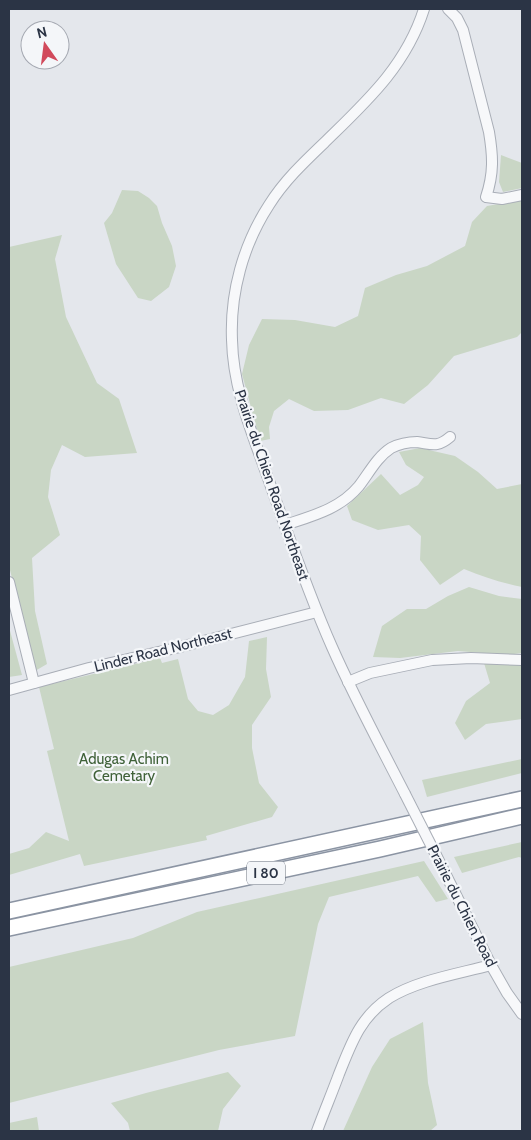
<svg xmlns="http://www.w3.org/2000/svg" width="531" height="1140" font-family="Cabin,sans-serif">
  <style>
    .green { fill: #c9d6c5 }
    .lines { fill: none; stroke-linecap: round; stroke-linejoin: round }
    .minor-casing { stroke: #a9aeb7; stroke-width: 12 }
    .highway-casing { stroke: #8b94a3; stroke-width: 18 }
    .minor { stroke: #f7f8fa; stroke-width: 10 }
    .highway { stroke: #fff; stroke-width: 15 }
    .minor-bridge-casing { stroke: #a9aeb7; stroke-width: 12; stroke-linecap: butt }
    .minor-bridge { stroke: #f7f8fa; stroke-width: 10 }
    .labels { text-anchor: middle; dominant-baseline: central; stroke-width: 4.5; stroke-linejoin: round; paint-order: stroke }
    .shield { fill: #f4f6f9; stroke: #676e7b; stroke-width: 1 }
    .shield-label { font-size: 14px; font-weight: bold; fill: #2b3445 }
    .street-label { font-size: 15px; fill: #2b3445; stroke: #f4f6f9 }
    .park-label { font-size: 15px; fill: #3f6138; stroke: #f4f6f9 }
  </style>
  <rect width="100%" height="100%" fill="#e4e7ec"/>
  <g class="green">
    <path d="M 501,155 L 522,163 L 522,188 L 503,192 L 499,182 Z"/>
    <path d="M 122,190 L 138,191 L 149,198 L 157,206 L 162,223 L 172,246 L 176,266 L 169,287 L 151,301 L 138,298 L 116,264 L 104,223 L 112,213 Z"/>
    <path d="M 522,200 L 522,332 L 517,337 L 454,356 L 428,385 L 404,404 L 381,398 L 348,410 L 314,411 L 289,399 L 274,411 L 269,427 L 270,439 L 260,441 L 242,374 L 249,345 L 262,319 L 295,320 L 335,327 L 358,316 L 365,288 L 396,275 L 427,266 L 465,246 L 472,222 L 487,206 Z"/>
    <path d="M 62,235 L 55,259 L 66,317 L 97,383 L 119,399 L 137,453 L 85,457 L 62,445 L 51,470 L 48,497 L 60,535 L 32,558 L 35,611 L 47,664 L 35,671 L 9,566 L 9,247 Z"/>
    <path d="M 420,448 L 455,456 L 478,472 L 497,489 L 522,484 L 522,587 C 502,583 483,577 464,569 L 440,585 L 420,560 L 421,536 L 409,525 L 378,530 L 352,520 L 347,506 L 381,474 L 400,495 L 418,485 L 424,477 L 406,465 L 399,452 Z"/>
    <path d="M 469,587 L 499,596 L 522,599 L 522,653 L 506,655 L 458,651 L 400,658 L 373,657 L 382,626 L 407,609 L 426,609 L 448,596 Z"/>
    <path d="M 9,627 L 22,675 L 9,677 Z"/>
    <path d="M 267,637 L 266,669 L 271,697 L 252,725 L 252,748 L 259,783 L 278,807 L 272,817 L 206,836 L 207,840 L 84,866 L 80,854 L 9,875 L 9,854 L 29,848 L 46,832 L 69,841 L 47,751 L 54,749 L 39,687 L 160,658 L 162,663 L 178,659 L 188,699 L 198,711 L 213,715 L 229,705 L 245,677 L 249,641 Z"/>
    <path d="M 484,663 L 522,664 L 522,719 L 486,724 L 465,740 L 455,723 L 466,701 L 490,683 Z"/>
    <path d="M 522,759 L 522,773 L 427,797 L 422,780 Z"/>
    <path d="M 522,842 L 522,858 L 519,857 L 462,873 L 454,857 Z"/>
    <path d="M 424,861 L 448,899 L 436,902 L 418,876 L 329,897 L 318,924 L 295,1036 L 219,1050 L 9,1103 L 9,967 L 133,938 L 197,912 Z"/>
    <path d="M 423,1022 L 428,1083 L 437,1125 L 430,1131 L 343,1131 L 372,1067 L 390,1039 Z"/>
    <path d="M 228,1072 L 241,1086 L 223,1109 L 218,1131 L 130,1131 L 128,1123 L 111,1103 L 146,1093 Z"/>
    <path d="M 37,1117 L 39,1131 L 9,1131 L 9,1123 Z"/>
  </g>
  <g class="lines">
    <g class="minor-casing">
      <g id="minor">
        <path d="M 448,9 L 457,18 L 463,30 L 489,132 C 493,156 494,173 486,197 L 502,199 L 522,195"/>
        <path d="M 285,525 C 312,516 340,509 359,486 C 369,473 377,457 391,448 C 399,444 408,442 417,442 C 432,444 437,448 450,437"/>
        <path d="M 9,582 L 34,683"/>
        <path d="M 348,682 L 370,673 L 432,660 L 471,658 L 522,660"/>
        <path d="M 9,690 L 89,668 L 180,647 L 317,612"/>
        <path d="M 405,794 C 380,745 354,697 332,647 C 308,593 289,537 269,481 C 253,435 233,390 232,340 C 230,293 243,245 269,205 C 284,181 304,162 325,142 C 366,102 406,66 424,9"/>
        <path d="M 436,855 L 491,965 L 507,993 L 522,1014"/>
        <path d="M 317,1131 C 324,1112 332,1093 339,1074 C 351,1044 360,1017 389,998 C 418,980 458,974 491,965"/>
      </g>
    </g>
    <g class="highway-casing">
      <g id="highway">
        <path d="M 9,911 L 522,799"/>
        <path d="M 9,928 L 380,849 L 522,816"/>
      </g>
    </g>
    <use href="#minor" class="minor"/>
    <use href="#highway" class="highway"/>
    <g class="minor-bridge-casing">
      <path id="minor-bridge" d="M 405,794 L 436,855"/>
    </g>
    <use href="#minor-bridge" class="minor-bridge"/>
  </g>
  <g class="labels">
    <rect class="shield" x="247" y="861.5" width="38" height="23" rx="4"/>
    <g class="shield-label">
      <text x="266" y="873">I 80</text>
    </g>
    <g class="street-label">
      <text transform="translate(272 485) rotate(71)">Prairie du Chien Road Northeast</text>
      <text transform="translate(163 650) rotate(-14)">Linder Road Northeast</text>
      <text transform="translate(462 906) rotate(63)">Prairie du Chien Road</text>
    </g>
    <g class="park-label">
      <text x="124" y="759">Adugas Achim<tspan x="124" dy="17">Cemetary</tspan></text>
    </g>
  </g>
  <rect width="531" height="1140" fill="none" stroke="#2b3445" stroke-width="20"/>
  <g transform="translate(45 45) rotate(346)"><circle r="24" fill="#f4f6f9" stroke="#a4a8b1"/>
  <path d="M0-4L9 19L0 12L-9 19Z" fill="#d1495b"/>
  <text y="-8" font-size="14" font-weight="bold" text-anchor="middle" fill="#2b3445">N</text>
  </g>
</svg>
